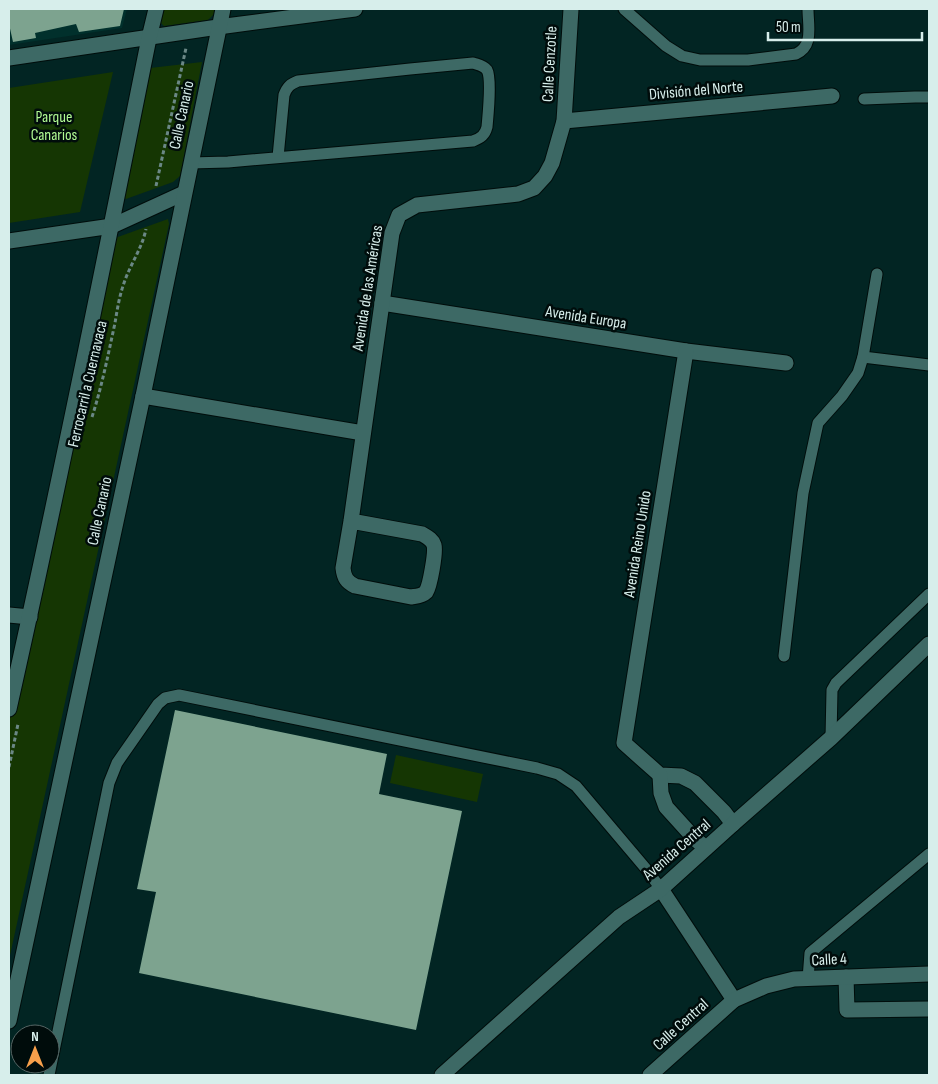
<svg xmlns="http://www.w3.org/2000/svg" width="938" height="1084" font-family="'Sofia Sans Condensed',sans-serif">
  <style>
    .built { fill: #01302c }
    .green { fill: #153603 }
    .building { fill: #7da38f }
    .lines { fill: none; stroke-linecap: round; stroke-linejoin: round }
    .service-casing { stroke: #000d0b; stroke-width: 13 }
    .minor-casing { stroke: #000d0b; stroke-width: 17 }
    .tertiary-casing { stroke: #000d0b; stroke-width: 17 }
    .path { stroke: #6b8886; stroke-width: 3; stroke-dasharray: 4 2.5; stroke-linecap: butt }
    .service { stroke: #3d6965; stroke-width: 11 }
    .minor { stroke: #3d6965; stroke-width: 15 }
    .tertiary { stroke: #3d6965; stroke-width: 15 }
    .labels { text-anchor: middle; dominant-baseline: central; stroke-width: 5; stroke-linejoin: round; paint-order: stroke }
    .street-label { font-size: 16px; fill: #d7eeeb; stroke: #000c0b }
    .park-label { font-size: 16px; fill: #b0f993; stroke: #000c0b }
  </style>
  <rect width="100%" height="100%" fill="#022523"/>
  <path class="built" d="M 9,9 L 127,9 L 122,28 L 9,45 Z"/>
  <g class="green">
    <path d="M 163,9 L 215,9 L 214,14 L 208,20 L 164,26 L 160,22 Z"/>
    <path d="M 202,62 L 180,176 L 173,182 L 126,199 L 121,195 L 150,68 Z"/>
    <path d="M 113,72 L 80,212 L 9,223 L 9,88 Z"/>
    <path d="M 168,219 L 169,224 L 9,960 L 9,723 L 115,238 Z"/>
    <path d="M 396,755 L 483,774 L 477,802 L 390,783 Z"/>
  </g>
  <g class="building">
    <path d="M 9,9 L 124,9 L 120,26 L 79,32 L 76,24 L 35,33 L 36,38 L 13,42 L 9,24 Z"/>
    <path d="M 175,710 L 387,754 L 379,794 L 462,811 L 416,1030 L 139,973 L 156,892 L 137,889 Z"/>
  </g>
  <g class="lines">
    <g class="service-casing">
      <g id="service">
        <path d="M 624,9 L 666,46 L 682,56 L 700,60 L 748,60 L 796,54 C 814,46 808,26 808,9"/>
        <path d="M 864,99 L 915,97 L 929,97"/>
        <path d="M 190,163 L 228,162 L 473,141 C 481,138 485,135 487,127 C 488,115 492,79 487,70 C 483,65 479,65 473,63 L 410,69 L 298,81 C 290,84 287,87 284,95 L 278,157"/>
        <path d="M 863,357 L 929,365"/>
        <path d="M 784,656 L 803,493 L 818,423 L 842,396 L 858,373 L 863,357 L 877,274"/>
        <path d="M 831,738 L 832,690 L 836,683 L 929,594"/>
        <path d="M 808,979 L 810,953 L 929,854"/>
        <path d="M 49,1075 L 109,783 L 117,763 L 158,704 L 165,698 L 179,695 L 537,768 L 558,774 L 576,786 L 647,870 L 661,889"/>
      </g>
    </g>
    <g class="minor-casing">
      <g id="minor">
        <path d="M 9,58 L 218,27 L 355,9"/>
        <path d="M 564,121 L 832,96"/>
        <path d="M 9,241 L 112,226 L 184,193"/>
        <path d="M 382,303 L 686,351 L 786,363"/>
        <path d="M 686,351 L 624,743 L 660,775 L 681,776 L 695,783 L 724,812 L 733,824"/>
        <path d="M 143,396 L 363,433"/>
        <path d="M 351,521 L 422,534 C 427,537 432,539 434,545 C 436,552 430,586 426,592 C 422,596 417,596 411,597 L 355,586 C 347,582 344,578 343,568 L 351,521 L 392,233 L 399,215 L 417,205 L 518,194 L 534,188 L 545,176 L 552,163 L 564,121 L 571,9"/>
        <path d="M 9,615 L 30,617"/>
        <path d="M 660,775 L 661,793 L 666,807 L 695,839 L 706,848"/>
        <path d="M 661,889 L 734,1000"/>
        <path d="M 846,977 L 847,1010 L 929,1009"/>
        <path d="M 442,1075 L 619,917 L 661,889 L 733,824 L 831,738 L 929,644"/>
      </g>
    </g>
    <g class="tertiary-casing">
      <g id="tertiary">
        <path d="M 9,709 C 59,486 104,262 149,38 L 156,9"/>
        <path d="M 9,1021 L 143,396 L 223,9"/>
        <path d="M 650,1075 L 734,1000 L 766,986 L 794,979 L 929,974"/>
      </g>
    </g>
    <g class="path">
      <path d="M 156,186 L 186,48"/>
      <path d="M 92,417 C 102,386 108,355 115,323 C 117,311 119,298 123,286 C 129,266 142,249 146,229"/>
      <path d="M 9,767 L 18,724"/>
    </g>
    <use href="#service" class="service"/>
    <use href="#minor" class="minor"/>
    <use href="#tertiary" class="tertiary"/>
  </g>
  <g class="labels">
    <g class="street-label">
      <text transform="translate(550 64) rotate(-87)">Calle Cenzotle</text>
      <text transform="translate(696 91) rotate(-5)">División del Norte</text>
      <text transform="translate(182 115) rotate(-78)">Calle Canario</text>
      <text transform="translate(368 288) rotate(-81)">Avenida de las Américas</text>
      <text transform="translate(586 318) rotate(9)">Avenida Europa</text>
      <text transform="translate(88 384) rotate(-77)">Ferrocarril a Cuernavaca</text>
      <text transform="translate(100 511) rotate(-78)">Calle Canario</text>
      <text transform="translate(638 544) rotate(-81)">Avenida Reino Unido</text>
      <text transform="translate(677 850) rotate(-41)">Avenida Central</text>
      <text transform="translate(829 960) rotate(-3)">Calle 4</text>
      <text transform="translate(681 1025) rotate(-42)">Calle Central</text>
    </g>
    <g class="park-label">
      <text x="54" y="117">Parque<tspan x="54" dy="18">Canarios</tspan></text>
    </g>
  </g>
  <rect width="938" height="1084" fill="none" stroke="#d7eeeb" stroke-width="20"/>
  <g transform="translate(35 1049)"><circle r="24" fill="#000c0b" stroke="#566665"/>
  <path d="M0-4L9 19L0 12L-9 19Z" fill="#f8a04b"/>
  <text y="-8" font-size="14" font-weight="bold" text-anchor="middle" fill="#d7eeeb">N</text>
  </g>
  <path d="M768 32v8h154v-8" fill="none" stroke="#d7eeeb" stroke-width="2.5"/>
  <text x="776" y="32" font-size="15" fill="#d7eeeb" stroke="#000c0b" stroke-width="4" paint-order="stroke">50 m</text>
</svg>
